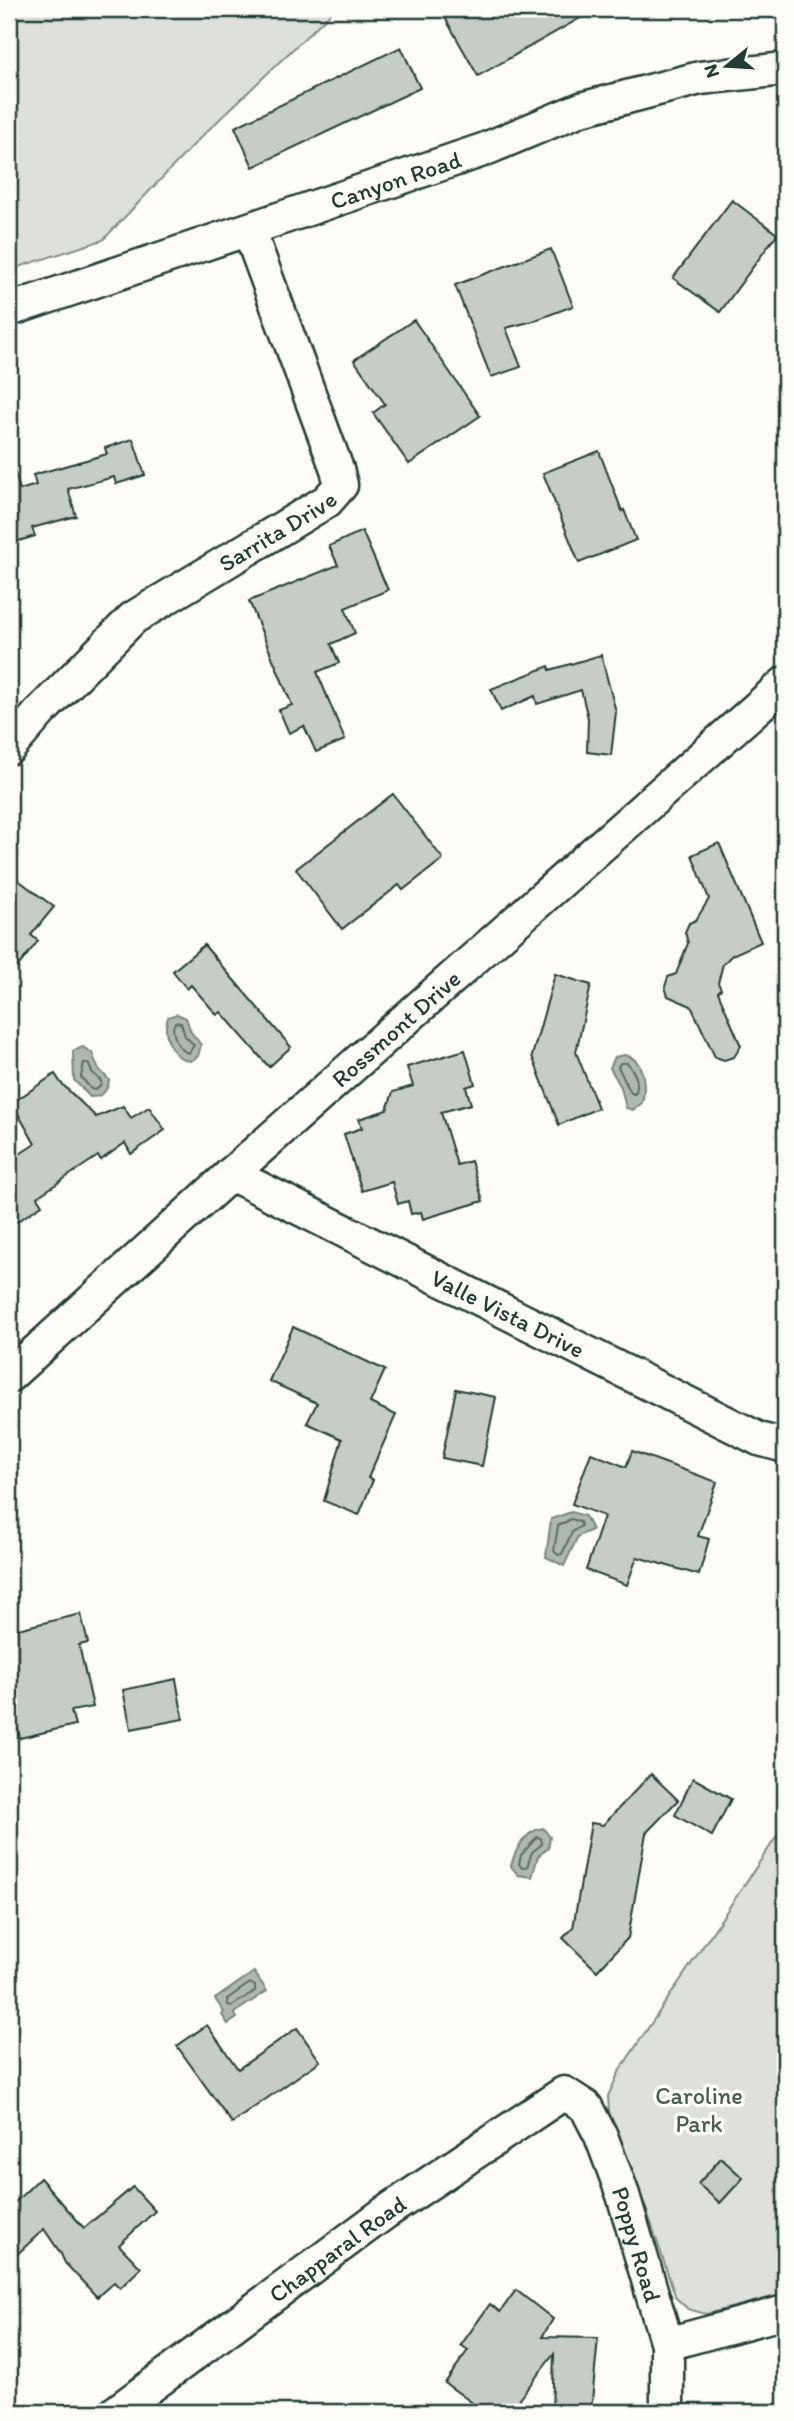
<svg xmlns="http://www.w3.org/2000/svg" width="794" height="2421" font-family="Itim,sans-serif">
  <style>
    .green { fill: #dde0db; stroke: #7e8e88; stroke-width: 2 }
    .water { fill: #aeb8b1; stroke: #75877f; stroke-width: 2 }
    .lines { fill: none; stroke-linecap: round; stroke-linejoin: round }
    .shore { stroke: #586e66; stroke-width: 2 }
    .building { fill: #c6cdc7; stroke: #1f3d34; stroke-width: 2 }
    .street-casing { stroke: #1f3d34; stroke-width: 37 }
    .street { stroke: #fdfcf7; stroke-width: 32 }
    .labels { text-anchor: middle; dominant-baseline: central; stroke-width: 7; stroke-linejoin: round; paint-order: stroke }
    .street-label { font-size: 24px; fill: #1f3d34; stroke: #fdfcf7 }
    .park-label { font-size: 24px; fill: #455e55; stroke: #fdfcf7 }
  </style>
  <rect width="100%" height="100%" fill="#fdfcf7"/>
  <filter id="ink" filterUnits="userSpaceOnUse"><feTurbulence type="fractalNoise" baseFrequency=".0143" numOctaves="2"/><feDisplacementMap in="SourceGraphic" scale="14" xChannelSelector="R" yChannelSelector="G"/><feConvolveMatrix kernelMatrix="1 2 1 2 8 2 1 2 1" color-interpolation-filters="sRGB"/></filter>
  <g filter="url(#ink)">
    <g class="green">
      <path d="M 9,9 L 335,9 L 202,136 L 103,240 L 9,270 Z"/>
      <path d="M 785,1824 L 785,2294 L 706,2314 L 688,2309 L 676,2298 L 645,2205 L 610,2126 L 608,2096 L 620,2070 Z"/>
    </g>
    <g class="water">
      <path d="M 177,1014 L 186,1018 L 191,1032 L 201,1045 L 198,1056 L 191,1061 C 171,1059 162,1034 168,1017 Z"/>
      <path d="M 83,1047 L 92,1053 L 98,1068 L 109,1080 C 107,1092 102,1097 90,1097 L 74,1080 L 73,1051 Z"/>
      <path d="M 625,1055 C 645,1059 646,1087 642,1103 L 633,1110 L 626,1108 L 621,1087 L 610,1068 L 615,1057 Z"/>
      <path d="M 571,1512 L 585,1516 L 592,1530 L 578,1536 L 564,1566 L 546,1557 L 551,1519 Z"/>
      <path d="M 543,1828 L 550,1837 L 548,1848 L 538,1856 L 532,1877 L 518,1875 L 511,1866 C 515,1850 525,1831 543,1828 Z"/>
      <path d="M 254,1972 L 267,1991 L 234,2013 L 237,2018 L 228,2024 L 222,2015 L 224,2012 L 215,1999 Z"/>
    </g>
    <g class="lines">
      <g class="shore">
        <path d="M 175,1022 L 181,1023 L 185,1036 L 194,1045 L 189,1053 C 179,1051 174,1038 173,1028 Z"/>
        <path d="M 84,1063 L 88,1063 L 92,1072 L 101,1081 L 101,1085 L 96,1090 L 91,1089 L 81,1077 Z"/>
        <path d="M 620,1063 L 627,1063 C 635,1072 640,1083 635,1094 L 631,1093 L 618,1067 Z"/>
        <path d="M 571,1519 L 580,1522 L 581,1526 L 572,1532 L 562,1554 L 558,1555 L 554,1551 L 558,1526 Z"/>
        <path d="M 537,1837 L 541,1838 L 542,1844 L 532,1852 L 527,1867 L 522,1868 L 519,1864 L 521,1855 Z"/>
        <path d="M 250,1983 L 255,1986 L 255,1991 L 232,2006 L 228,2005 L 227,1999 Z"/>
      </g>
    </g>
    <g class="building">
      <path d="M 440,9 L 596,9 L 478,76 Z"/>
      <path d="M 401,47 L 420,88 L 253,167 L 235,127 Z"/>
      <path d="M 732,200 L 777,234 L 720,312 L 673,278 Z"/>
      <path d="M 551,249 L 573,306 L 533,321 L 506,328 L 521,367 L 491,377 L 455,285 Z"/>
      <path d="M 414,320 L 480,416 L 409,464 L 373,413 L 385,404 L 354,360 Z"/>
      <path d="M 133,439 L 145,475 L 116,484 L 114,477 L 68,489 L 76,516 L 32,528 L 35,536 L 9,544 L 9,471 L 14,470 L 20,490 L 36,485 L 33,475 L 107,454 L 105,448 Z"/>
      <path d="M 599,451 L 622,511 L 624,510 L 636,540 L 579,563 L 543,473 Z"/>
      <path d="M 362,531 L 388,590 L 345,608 L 355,633 L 331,644 L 339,663 L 317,672 L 345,740 L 316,752 L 304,726 L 289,733 L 279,710 L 292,705 L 249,601 L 338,565 L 329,546 Z"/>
      <path d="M 601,655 L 616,712 L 611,755 L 587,752 L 588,718 L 581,690 L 537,704 L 535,696 L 501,711 L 491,689 L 549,666 L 550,670 Z"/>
      <path d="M 393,794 L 443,859 L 403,890 L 399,885 L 342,929 L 296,869 Z"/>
      <path d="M 719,843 L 761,942 L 732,955 L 723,964 L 718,983 L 721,989 L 718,992 L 741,1046 L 734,1057 L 724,1060 L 715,1057 L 691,1006 L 668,996 L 665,987 L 668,977 L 676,974 L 688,943 L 685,932 L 689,923 L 696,920 L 709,899 L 692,855 Z"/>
      <path d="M 9,873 L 54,907 L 31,935 L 38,941 L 9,978 Z"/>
      <path d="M 204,945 L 291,1047 L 269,1067 L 221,1012 L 217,1015 L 191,985 L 187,989 L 173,971 Z"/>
      <path d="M 555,974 L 591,985 L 576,1052 L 598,1108 L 559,1125 L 532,1056 Z"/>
      <path d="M 465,1050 L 475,1084 L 466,1087 L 471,1104 L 441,1112 L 457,1165 L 471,1161 L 483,1201 L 423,1219 L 421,1212 L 411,1214 L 408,1201 L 398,1204 L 392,1182 L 362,1191 L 344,1134 L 362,1128 L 359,1119 L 387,1110 L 393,1092 L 413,1086 L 407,1067 Z"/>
      <path d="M 55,1074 L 61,1083 L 96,1117 L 123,1106 L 131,1118 L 149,1107 L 165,1130 L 131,1154 L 125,1143 L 101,1160 L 98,1156 L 37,1197 L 42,1205 L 9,1227 L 9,1161 L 35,1144 L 12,1103 Z"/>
      <path d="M 293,1327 L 385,1370 L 370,1403 L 396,1415 L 368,1478 L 373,1480 L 359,1515 L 324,1501 L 342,1439 L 307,1423 L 317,1403 L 269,1381 Z"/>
      <path d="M 456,1389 L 496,1397 L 482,1466 L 442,1458 Z"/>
      <path d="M 632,1451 L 717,1482 L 698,1536 L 709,1539 L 699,1575 L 637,1557 L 627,1585 L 586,1570 L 604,1516 L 572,1504 L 591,1453 L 626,1467 Z"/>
      <path d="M 81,1614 L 88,1643 L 79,1645 L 93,1707 L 71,1711 L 75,1725 L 20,1738 L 16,1722 L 9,1723 L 9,1631 Z"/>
      <path d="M 176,1679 L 183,1719 L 131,1729 L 123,1690 Z"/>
      <path d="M 651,1774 L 678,1800 L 646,1833 L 628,1938 L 597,1971 L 563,1938 L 573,1928 L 591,1823 L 603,1825 Z"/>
      <path d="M 693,1778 L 731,1799 L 712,1836 L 675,1815 Z"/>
      <path d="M 207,2025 L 238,2069 L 297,2028 L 320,2061 L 232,2123 L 177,2046 Z"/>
      <path d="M 721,2158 L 743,2178 L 720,2203 L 698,2184 Z"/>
      <path d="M 40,2178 L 84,2228 L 133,2187 L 155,2211 L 119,2245 L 141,2268 L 120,2288 L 114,2282 L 97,2297 L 65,2263 L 61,2254 L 44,2229 L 9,2262 L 9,2208 Z"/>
      <path d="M 516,2290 L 553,2319 L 542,2337 L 598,2338 L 591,2412 L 552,2412 L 554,2354 L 509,2412 L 485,2412 L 445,2383 L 468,2350 L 461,2345 L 490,2304 L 500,2312 Z"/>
    </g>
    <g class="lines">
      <g class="street-casing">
        <g id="street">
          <path id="s1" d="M 9,310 L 483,150 L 581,109 L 700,78 L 785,69"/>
          <path id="s2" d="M 9,748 L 41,711 L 133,618 L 327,501 L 341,485 L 337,469 L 249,230"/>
          <path id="s3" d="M 231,1174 L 759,1439 L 785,1446"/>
          <path id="s4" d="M 9,1376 L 231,1174 L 785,683"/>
          <path d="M 667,2344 L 785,2312"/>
          <path id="s5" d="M 116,2412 L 386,2212 L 564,2093 L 586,2107 L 601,2136 L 623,2195 L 667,2344 L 667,2412"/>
        </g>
      </g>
      <use href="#street" class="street"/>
    </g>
  </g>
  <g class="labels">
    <g class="street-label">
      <text stroke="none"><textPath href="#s1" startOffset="408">Canyon Road</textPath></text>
      <text stroke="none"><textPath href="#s2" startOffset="348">Sarrita Drive</textPath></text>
      <text stroke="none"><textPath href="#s4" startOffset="520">Rossmont Drive</textPath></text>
      <text stroke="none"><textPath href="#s3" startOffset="310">Valle Vista Drive</textPath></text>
      <text stroke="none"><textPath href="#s5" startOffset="723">Poppy Road</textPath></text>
      <text stroke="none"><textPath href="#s5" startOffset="275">Chapparal Road</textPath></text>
    </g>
    <g class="park-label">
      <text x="699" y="2095">Caroline<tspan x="699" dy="28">Park</tspan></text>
    </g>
  </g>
  <rect width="794" height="2421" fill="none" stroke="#fdfcf7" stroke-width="35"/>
  <rect x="18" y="18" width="759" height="2386" fill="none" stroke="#1f3d34" stroke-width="2.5" filter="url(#ink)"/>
  <g transform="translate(727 66) rotate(252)" stroke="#fdfcf7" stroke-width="5" paint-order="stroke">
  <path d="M0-5L12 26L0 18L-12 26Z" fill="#1f3d34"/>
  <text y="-10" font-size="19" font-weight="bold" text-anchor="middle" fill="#1f3d34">N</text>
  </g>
</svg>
